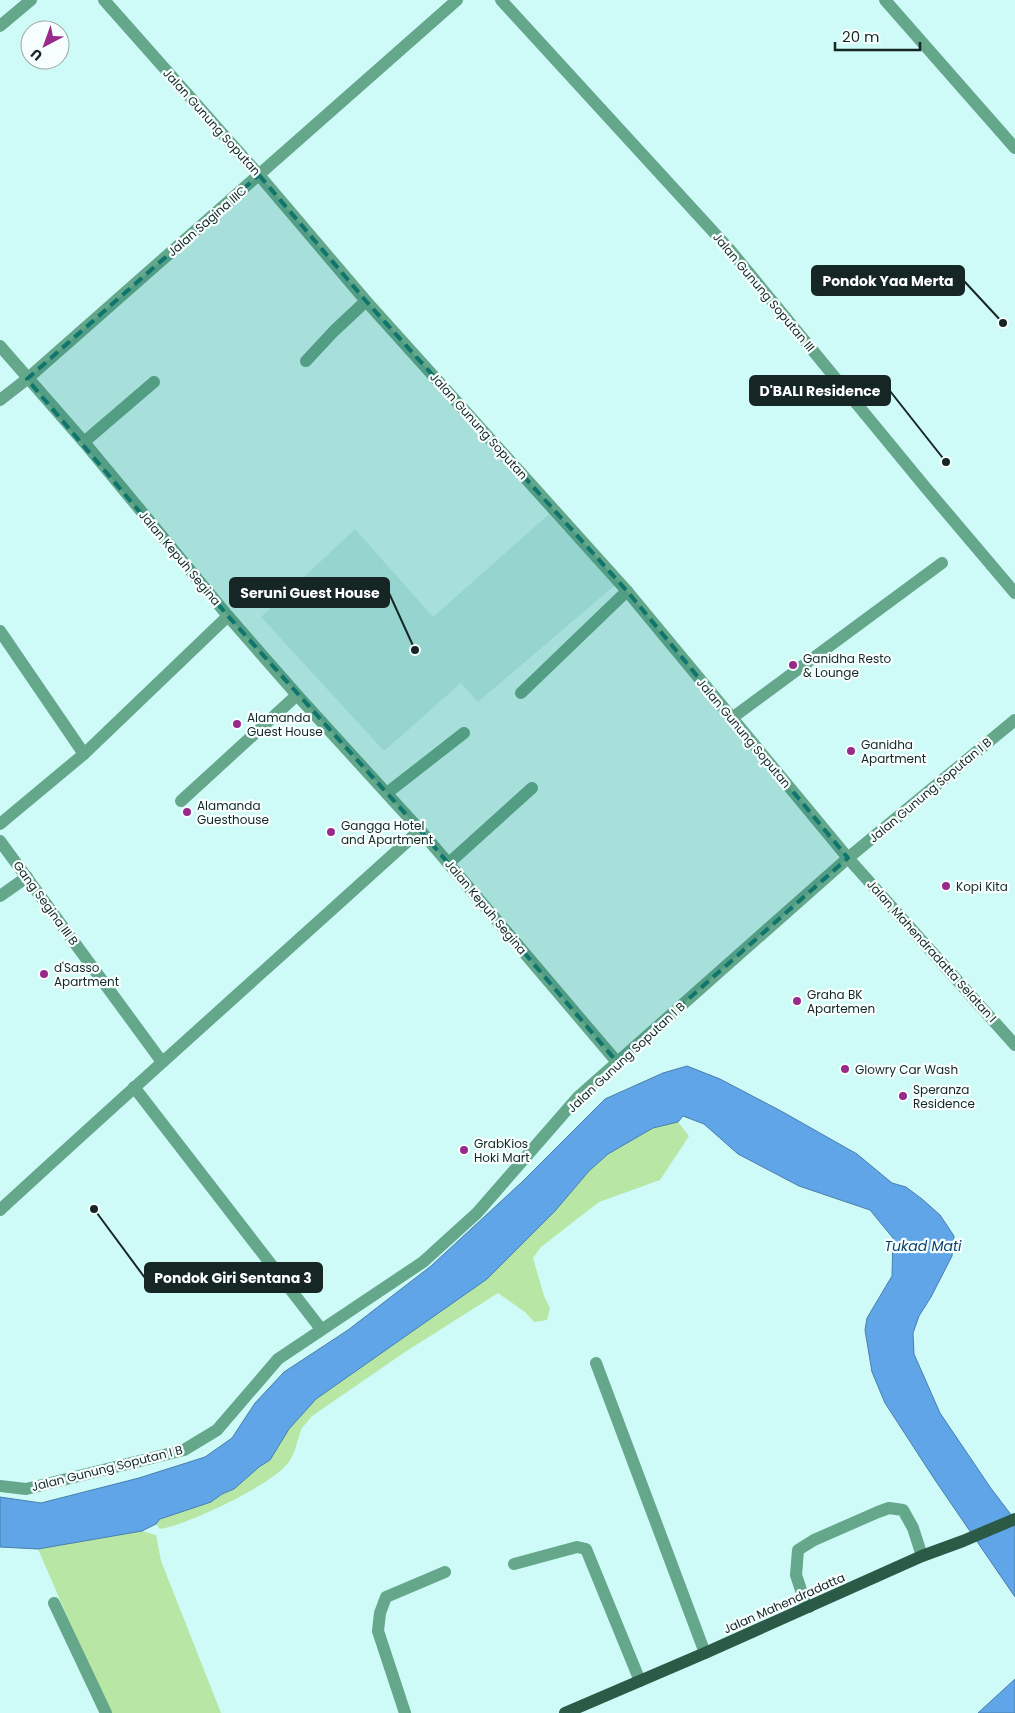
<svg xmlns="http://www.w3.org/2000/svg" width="1015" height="1713" font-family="Poppins,sans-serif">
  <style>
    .built { fill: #b8ece9 }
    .green { fill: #b8e6a4 }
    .water { fill: #5fa5e7; stroke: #497fad }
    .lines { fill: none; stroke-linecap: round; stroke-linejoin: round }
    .minor { stroke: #64a78a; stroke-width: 12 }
    .major { stroke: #2b5a46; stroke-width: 12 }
    .marked { fill: #0f766e; fill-opacity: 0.2; stroke: #0f766e; stroke-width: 4; stroke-dasharray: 10 6; stroke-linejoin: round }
    .poi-dot { fill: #972a8b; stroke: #f6fffe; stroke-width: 2 }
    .labels { text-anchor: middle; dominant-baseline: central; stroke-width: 4.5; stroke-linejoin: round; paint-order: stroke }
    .street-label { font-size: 12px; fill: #162625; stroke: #f6fffe }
    .poi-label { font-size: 12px; fill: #162625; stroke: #f6fffe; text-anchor: start }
    .water-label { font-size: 14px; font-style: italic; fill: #0b406a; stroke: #f6fffe }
    .leader { fill: none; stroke: #162625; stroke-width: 2 }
    .callout-dot { fill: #162625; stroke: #f6fffe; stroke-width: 2 }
    .callout { fill: #162625; stroke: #162625; stroke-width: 2 }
    .callout-label { font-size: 14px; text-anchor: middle; font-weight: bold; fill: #fff }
  </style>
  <rect width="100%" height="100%" fill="#cefaf7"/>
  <path class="built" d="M 549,514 L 615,585 L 478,702 L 461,683 L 384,751 L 261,617 L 355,529 L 433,617 Z"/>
  <g class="green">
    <path d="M 678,1122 L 689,1136 L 660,1180 L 599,1202 L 541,1247 L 533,1258 L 544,1296 L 550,1308 L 547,1320 L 534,1322 L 525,1312 L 498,1293 L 405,1352 L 312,1416 C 309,1420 305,1424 302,1428 C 297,1439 296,1453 288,1463 C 273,1484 186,1526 160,1529 L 156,1524 L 159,1519 L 211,1502 L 222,1494 L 234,1489 L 259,1467 L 270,1460 L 289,1429 L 316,1399 L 487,1279 L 555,1211 L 589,1171 L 608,1154 L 653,1128 Z"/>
    <path d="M 142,1531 L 156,1535 L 161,1561 L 221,1713 L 109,1713 L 38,1549 Z"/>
  </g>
  <g class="water">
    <path d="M 687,1066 L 720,1079 L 781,1111 L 857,1154 L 892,1183 L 906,1187 L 922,1199 L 940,1215 L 954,1236 L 952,1256 L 931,1297 L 919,1316 L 913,1333 L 914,1354 L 940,1413 L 990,1487 L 1015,1520 L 1015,1597 L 935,1480 L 885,1403 L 872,1372 L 865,1330 L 867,1318 L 892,1276 L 893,1238 L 870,1210 L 799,1186 L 738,1154 L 704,1124 L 683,1116 L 678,1122 L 653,1128 L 608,1154 L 589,1171 L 555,1211 L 487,1279 L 316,1399 L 289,1429 L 270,1460 L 259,1467 L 234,1489 L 222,1494 L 211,1502 L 160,1519 L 156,1524 L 142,1531 L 38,1549 L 0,1547 L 0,1497 L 41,1503 L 139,1478 L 205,1457 L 232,1438 L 255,1403 L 284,1372 L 348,1330 L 431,1266 L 523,1181 L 605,1099 L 663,1073 Z"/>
    <path d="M 1015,1679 L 1015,1713 L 978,1713 Z"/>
  </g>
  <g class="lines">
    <g class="minor">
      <path d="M 104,0 L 259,175 L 366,301 L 627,591 L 848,858 L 1015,1045"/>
      <path d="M 501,0 L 730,250 L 926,488 L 1015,593"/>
      <path d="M 885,0 L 1015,148"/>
      <path d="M 0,26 L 31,0"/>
      <path d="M 0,346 L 84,442 L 228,616 L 297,695 L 420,830 L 617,1062"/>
      <path d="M 306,361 L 334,331 L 366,301"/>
      <path d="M 0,400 L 27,379 L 457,0"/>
      <path d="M 84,442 L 154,382"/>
      <path d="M 0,631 L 84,754"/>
      <path d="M 521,693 L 627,591"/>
      <path d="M 732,718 L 942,563"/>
      <path d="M 387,793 L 464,733"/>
      <path d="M 181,801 L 297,695"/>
      <path d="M 0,824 L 84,754 L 228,616"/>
      <path d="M 0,841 L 162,1062"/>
      <path d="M 449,863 L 532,788"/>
      <path d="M 0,896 L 27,877"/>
      <path d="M 134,1087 L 321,1329"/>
      <path d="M 0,1210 C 139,1082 280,957 420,830"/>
      <path d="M 596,1363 L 705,1653"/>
      <path d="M 0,1486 L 26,1489 L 184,1450 L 217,1430 L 278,1359 L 423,1262 L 477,1213 L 578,1097 L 848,858 L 1015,720"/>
      <path d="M 514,1564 L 577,1547 L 586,1549 L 640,1681"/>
      <path d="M 54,1603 L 106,1713"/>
      <path d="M 809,1607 L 805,1602 L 796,1575 L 798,1550 L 814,1540 L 878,1512 L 889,1508 L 903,1510 L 913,1528 L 922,1556"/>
      <path d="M 405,1713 L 378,1631 L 380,1613 L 386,1597 L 445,1572"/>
    </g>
    <path class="major" d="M 565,1713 L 705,1653 L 922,1556 L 963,1541 L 1015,1519"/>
  </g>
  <path class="marked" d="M 259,175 L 366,301 L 627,591 L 848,858 L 617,1062 L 420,830 L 228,616 L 27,379 Z"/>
  <g class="poi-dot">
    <circle cx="793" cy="665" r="5"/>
    <circle cx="237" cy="724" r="5"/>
    <circle cx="851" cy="751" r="5"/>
    <circle cx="187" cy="812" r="5"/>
    <circle cx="331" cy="832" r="5"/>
    <circle cx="946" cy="886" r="5"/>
    <circle cx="44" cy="974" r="5"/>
    <circle cx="797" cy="1001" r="5"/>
    <circle cx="845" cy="1069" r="5"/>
    <circle cx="903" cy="1096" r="5"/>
    <circle cx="464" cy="1150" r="5"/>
  </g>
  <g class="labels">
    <g class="street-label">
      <text transform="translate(212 122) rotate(48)">Jalan Gunung Soputan</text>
      <text transform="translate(207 221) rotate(-41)">Jalan Sagina IIIC</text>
      <text transform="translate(764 292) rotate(50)">Jalan Gunung Soputan III</text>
      <text transform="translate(479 426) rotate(48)">Jalan Gunung Soputan</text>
      <text transform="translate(180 558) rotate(50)">Jalan Kepuh Segina</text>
      <text transform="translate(744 733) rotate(50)">Jalan Gunung Soputan</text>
      <text transform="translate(930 790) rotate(-40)">Jalan Gunung Soputan I B</text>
      <text transform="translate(46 903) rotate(54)">Gang Segina III B</text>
      <text transform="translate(486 907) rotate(50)">Jalan Kepuh Segina</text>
      <text transform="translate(932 951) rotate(48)">Jalan Mahendradatta Selatan I</text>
      <text transform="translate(626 1057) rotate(-43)">Jalan Gunung Soputan I B</text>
      <text transform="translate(107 1468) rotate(-14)">Jalan Gunung Soputan I B</text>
      <text transform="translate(784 1603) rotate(-24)">Jalan Mahendradatta</text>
    </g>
    <g class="poi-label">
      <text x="803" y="658">Ganidha Resto<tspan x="803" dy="14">&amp; Lounge</tspan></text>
      <text x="247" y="717">Alamanda<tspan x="247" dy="14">Guest House</tspan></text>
      <text x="861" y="744">Ganidha<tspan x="861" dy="14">Apartment</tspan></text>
      <text x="197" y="805">Alamanda<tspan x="197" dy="14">Guesthouse</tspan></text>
      <text x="341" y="825">Gangga Hotel<tspan x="341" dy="14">and Apartment</tspan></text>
      <text x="956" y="886">Kopi Kita</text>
      <text x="54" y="967">d'Sasso<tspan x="54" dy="14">Apartment</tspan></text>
      <text x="807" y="994">Graha BK<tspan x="807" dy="14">Apartemen</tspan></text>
      <text x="855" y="1069">Glowry Car Wash</text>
      <text x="913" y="1089">Speranza<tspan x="913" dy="14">Residence</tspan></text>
      <text x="474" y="1143">GrabKios<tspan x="474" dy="14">Hoki Mart</tspan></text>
    </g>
    <g class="water-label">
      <text x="923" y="1246">Tukad Mati</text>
    </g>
  </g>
  <path class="leader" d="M1003 323L964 281M946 462L890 391M415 650L389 593M94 1209L145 1278"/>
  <g class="callout-dot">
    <circle cx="1003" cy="323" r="5"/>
    <circle cx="946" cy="462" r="5"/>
    <circle cx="415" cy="650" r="5"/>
    <circle cx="94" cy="1209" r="5"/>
  </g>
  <g class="callout">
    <rect x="812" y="266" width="152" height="29" rx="5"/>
    <rect x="750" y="376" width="140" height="29" rx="5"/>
    <rect x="230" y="578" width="159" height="29" rx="5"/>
    <rect x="145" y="1263" width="177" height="29" rx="5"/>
  </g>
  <g class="callout-label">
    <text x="888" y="286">Pondok Yaa Merta</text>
    <text x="820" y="396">D'BALI Residence</text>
    <text x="310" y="598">Seruni Guest House</text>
    <text x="233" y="1283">Pondok Giri Sentana 3</text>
  </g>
  <g transform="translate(45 45) rotate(221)"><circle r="24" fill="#f6fffe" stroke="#9ca8a7"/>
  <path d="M0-4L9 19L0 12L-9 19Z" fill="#972a8b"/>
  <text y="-8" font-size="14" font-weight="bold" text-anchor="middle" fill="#162625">U</text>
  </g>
  <path d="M835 42v8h85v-8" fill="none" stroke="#162625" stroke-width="2.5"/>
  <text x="842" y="42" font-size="15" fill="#162625" stroke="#f6fffe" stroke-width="4" paint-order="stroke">20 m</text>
</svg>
